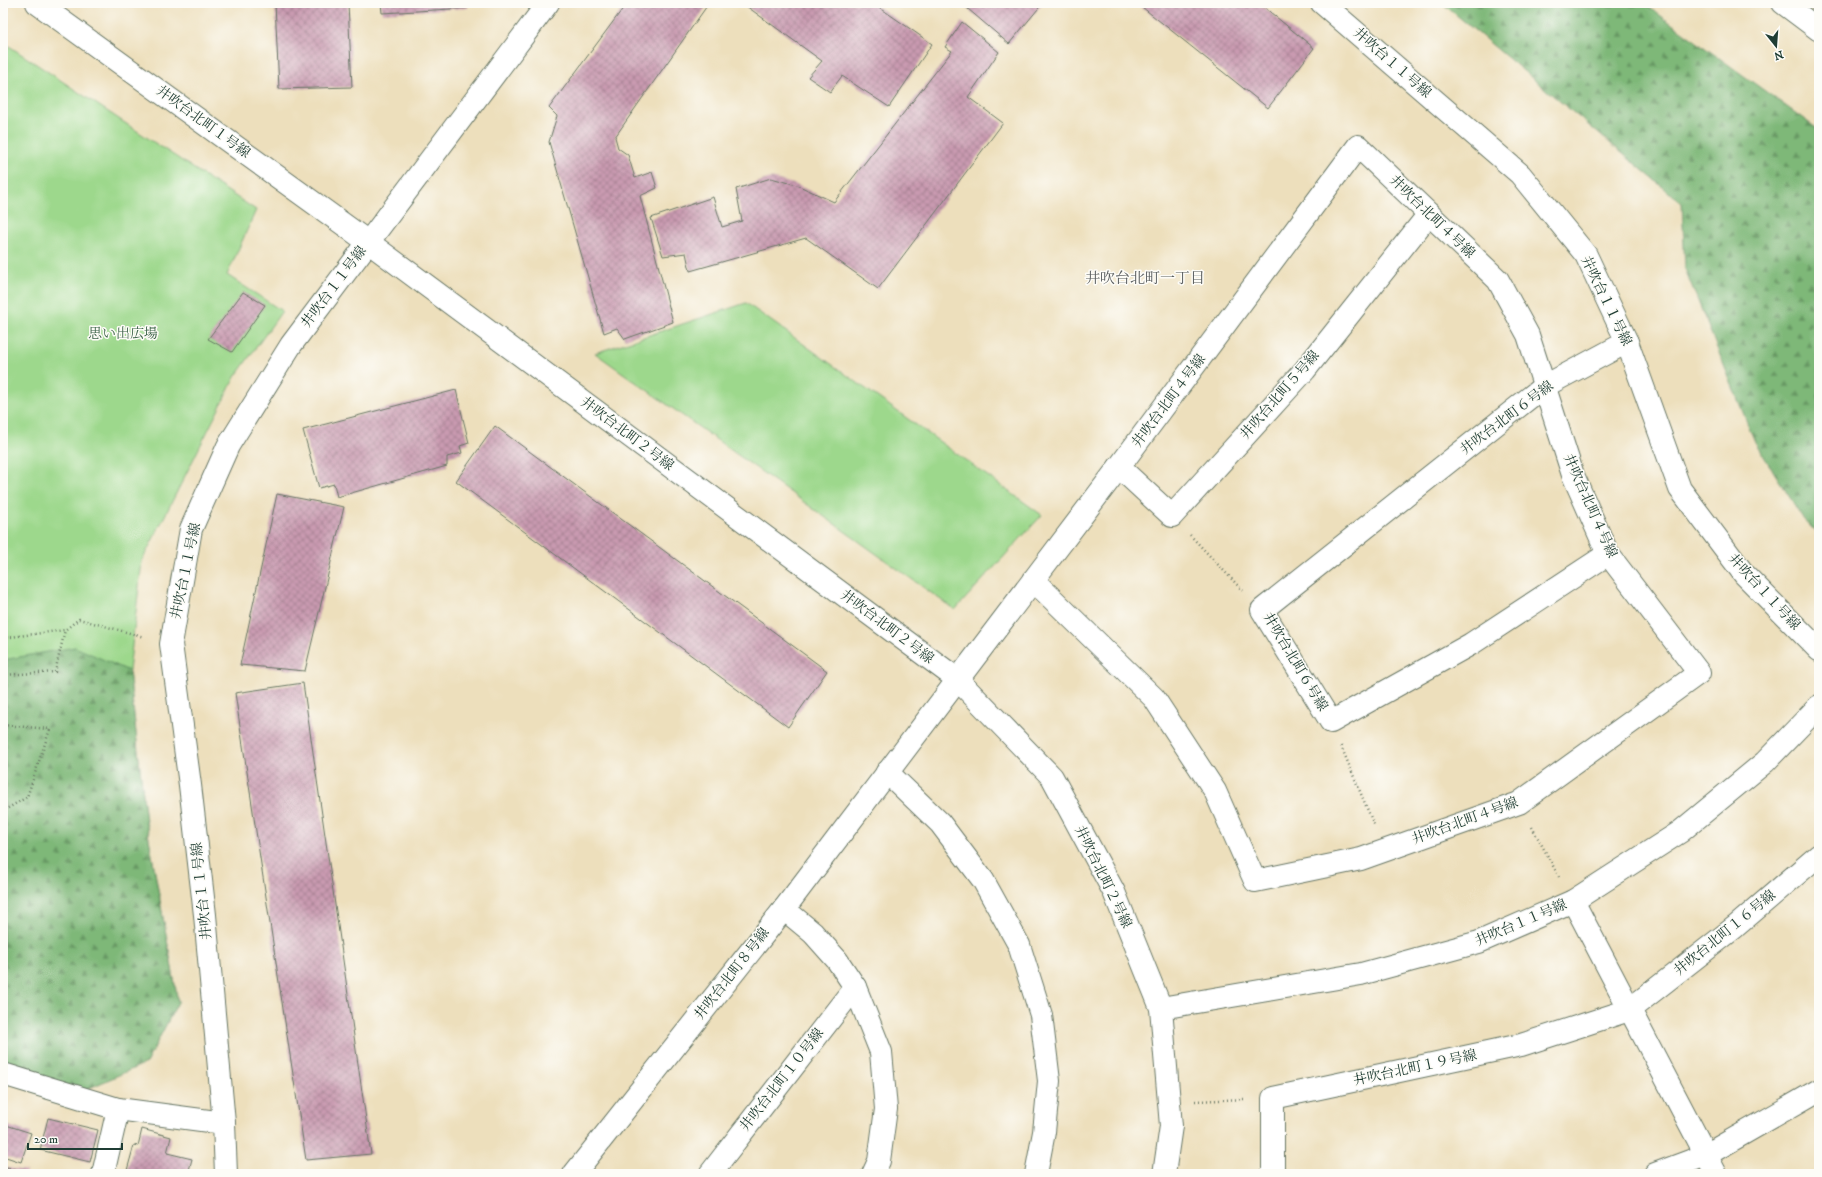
<svg xmlns="http://www.w3.org/2000/svg" width="1822" height="1177" font-family="'IM FELL DW Pica','Noto Serif JP',serif">
  <style>
    .green { fill: #9dd88c; stroke: #5e8a60 }
    .forest { fill: url(#forest-firs); stroke: #4e7a56 }
    .building { fill: url(#building-cross-hatch) }
    .lines { fill: none; stroke-linecap: round; stroke-linejoin: round }
    .street-casing { stroke: #677664; stroke-width: 24 }
    .secondary-casing { stroke: #677664; stroke-width: 24 }
    .path { stroke: #677664; stroke-width: 2.5; stroke-dasharray: 1 3; stroke-linecap: butt }
    .street { stroke: #fff; stroke-width: 22 }
    .secondary { stroke: #fff; stroke-width: 22 }
    .labels { text-anchor: middle; dominant-baseline: central; stroke-width: 3; stroke-linejoin: round; paint-order: stroke }
    .street-label { font-size: 14px; fill: #1f3d34; stroke: #fdfcf7 }
    .park-label { font-size: 14px; fill: #3e644a; stroke: #fdfcf7 }
    .neighbourhood-label { font-size: 15px; fill: #5a5e5f; stroke: #fdfcf7 }
  </style>
  <defs>
    <pattern id="forest-firs" width="22" height="20" patternUnits="userSpaceOnUse"><rect width="22" height="20" fill="#7eb878"/><path d="M5 1l3.5 6h-7zM16 11l3.5 6h-7z" fill="#679763"/></pattern>
    <pattern id="building-cross-hatch" width="8" height="8" patternUnits="userSpaceOnUse"><rect width="8" height="8" fill="#c99ab0"/><path d="M0 0l8 8M0 8l8-8" fill="none" stroke="#a37f90"/></pattern>
  </defs>
  <rect width="100%" height="100%" fill="#fdfcf7"/>
  <filter id="ink" filterUnits="userSpaceOnUse"><feTurbulence type="fractalNoise" baseFrequency=".025" numOctaves="2"/><feDisplacementMap in="SourceGraphic" scale="8" xChannelSelector="R" yChannelSelector="G"/><feConvolveMatrix kernelMatrix="1 2 1 2 8 2 1 2 1" color-interpolation-filters="sRGB"/></filter>
  <filter id="wash" filterUnits="userSpaceOnUse"><feTurbulence type="fractalNoise" baseFrequency=".012" numOctaves="4" result="noise"/><feDisplacementMap in="SourceGraphic" scale="16" xChannelSelector="R" yChannelSelector="G"/><feGaussianBlur stdDeviation="0.9" result="paint"/><feColorMatrix in="noise" values="0 0 0 0 0 0 0 0 0 0 0 0 0 0 0 0 0 1.4 0 .05"/><feComposite in="paint" operator="in"/></filter>
  <g filter="url(#wash)">
    <rect width="100%" height="100%" fill="#eddfbc"/>
    <g class="green">
      <path d="M 3,42 L 256,210 L 227,275 L 282,311 L 235,377 L 142,561 L 129,671 L 146,822 L 178,1002 L 146,1063 L 3,1071 Z"/>
      <path d="M 746,303 L 1042,515 L 955,610 L 595,353 Z"/>
    </g>
    <g class="forest">
      <path d="M 1442,3 L 1643,3 L 1819,130 L 1819,535 L 1804,520 L 1755,442 L 1685,269 L 1682,203 Z"/>
      <path d="M 75,647 L 129,671 L 146,822 L 178,1002 L 146,1063 L 85,1090 L 3,1071 L 3,660 Z"/>
    </g>
    <g id="blocks">
      <g class="building">
        <path d="M 275,3 L 348,3 L 352,87 L 279,89 Z"/>
        <path d="M 381,3 L 468,3 L 468,8 L 382,13 Z"/>
        <path d="M 627,3 L 709,3 L 615,137 L 618,148 L 628,155 L 635,178 L 652,172 L 657,188 L 640,196 L 673,322 L 625,339 L 617,328 L 604,333 L 549,142 L 557,116 L 549,108 Z"/>
        <path d="M 742,3 L 873,3 L 932,44 L 889,107 L 842,76 L 830,92 L 808,77 L 822,61 Z"/>
        <path d="M 961,3 L 1043,3 L 1009,44 Z"/>
        <path d="M 1137,3 L 1259,3 L 1314,48 L 1268,108 Z"/>
        <path d="M 962,22 L 999,52 L 968,97 L 1003,123 L 878,289 L 806,238 L 690,271 L 686,253 L 663,256 L 651,218 L 713,197 L 722,227 L 742,221 L 736,189 L 771,178 L 797,185 L 834,202 L 952,51 L 945,47 Z"/>
        <path d="M 243,292 L 265,305 L 232,352 L 208,339 Z"/>
        <path d="M 456,390 L 469,443 L 460,446 L 462,453 L 447,457 L 447,466 L 337,497 L 334,484 L 319,488 L 303,430 Z"/>
        <path d="M 495,426 L 827,671 L 788,727 L 456,481 Z"/>
        <path d="M 277,494 L 344,507 L 305,671 L 240,665 Z"/>
        <path d="M 303,683 L 371,1154 L 306,1160 L 235,693 Z"/>
        <path d="M 48,1118 L 98,1130 L 90,1162 L 40,1150 Z"/>
        <path d="M 3,1124 L 31,1133 L 21,1162 L 3,1156 Z"/>
        <path d="M 142,1129 L 171,1137 L 167,1153 L 192,1159 L 188,1174 L 126,1174 L 134,1145 L 138,1146 Z"/>
        <path d="M 7,1168 L 26,1171 L 25,1174 L 6,1174 Z"/>
      </g>
    </g>
  </g>
  <g filter="url(#ink)">
    <use href="#blocks" fill-opacity="0" stroke="#677664" stroke-width="1"/>
    <g class="lines">
      <g class="street-casing">
        <g id="street">
          <path d="M 1119,467 L 1172,516 L 1305,370 L 1429,214"/>
          <path d="M 1608,554 L 1471,644 L 1331,722 L 1262,610 L 1543,387 L 1627,342"/>
          <path d="M 887,772 L 940,823 L 983,880 L 1019,945 L 1041,1015 L 1049,1081 L 1044,1132 L 1036,1174"/>
          <path d="M 1573,901 L 1716,1174"/>
          <path d="M 784,909 L 813,933 L 837,960 L 855,987 L 881,1052 L 886,1109 L 879,1161 L 873,1174"/>
          <path d="M 3,1074 L 118,1109 L 224,1123"/>
          <path d="M 103,1174 L 118,1109"/>
          <path d="M 574,1174 L 784,909 L 1119,467 L 1358,146 L 1498,280 L 1528,335 L 1573,475 L 1608,554 L 1699,673 L 1519,803 L 1361,859 L 1255,881 L 1215,791 L 1154,698 L 1033,580"/>
          <path d="M 710,1174 L 855,987"/>
          <path d="M 1273,1174 L 1273,1098 L 1521,1045 L 1629,1010 L 1735,927 L 1819,855"/>
          <path d="M 1655,1174 L 1706,1155 L 1819,1090"/>
        </g>
      </g>
      <g class="secondary-casing">
        <g id="secondary">
          <path d="M 37,3 L 368,242 L 957,679 L 1052,777 L 1114,892 L 1161,1008 L 1171,1126 L 1164,1174"/>
          <path d="M 1322,3 L 1520,174 L 1586,255 L 1627,342 L 1680,489 L 1744,574 L 1819,650"/>
          <path d="M 1783,3 L 1819,30"/>
          <path d="M 1161,1008 L 1361,974 L 1479,942 L 1573,901 L 1680,832 L 1765,762 L 1819,706"/>
          <path d="M 226,1174 L 224,1123 L 205,915 L 190,785 L 171,644 L 191,529 L 228,446 L 291,345 L 548,3"/>
        </g>
      </g>
      <g class="path">
        <path d="M 1190,535 L 1243,591"/>
        <path d="M 3,638 L 65,630 L 79,619 L 144,637"/>
        <path d="M 3,675 L 55,672 L 65,630"/>
        <path d="M 3,725 L 50,729 L 27,797 L 3,811"/>
        <path d="M 1341,746 L 1374,825"/>
        <path d="M 1532,827 L 1559,877"/>
        <path d="M 1195,1101 L 1246,1099"/>
      </g>
      <use href="#street" class="street"/>
      <use href="#secondary" class="secondary"/>
    </g>
  </g>
  <g class="labels">
    <g class="street-label">
      <text transform="translate(1392 63) rotate(41)">井吹台１１号線</text>
      <text transform="translate(203 122) rotate(36)">井吹台北町１号線</text>
      <text transform="translate(1432 217) rotate(44)">井吹台北町４号線</text>
      <text transform="translate(334 287) rotate(-53)">井吹台１１号線</text>
      <text transform="translate(1606 301) rotate(64)">井吹台１１号線</text>
      <text transform="translate(1280 395) rotate(-49)">井吹台北町５号線</text>
      <text transform="translate(1169 401) rotate(-53)">井吹台北町４号線</text>
      <text transform="translate(1507 418) rotate(-37)">井吹台北町６号線</text>
      <text transform="translate(627 434) rotate(37)">井吹台北町２号線</text>
      <text transform="translate(1590 506) rotate(66)">井吹台北町４号線</text>
      <text transform="translate(186 571) rotate(-78)">井吹台１１号線</text>
      <text transform="translate(1764 592) rotate(47)">井吹台１１号線</text>
      <text transform="translate(887 627) rotate(37)">井吹台北町２号線</text>
      <text transform="translate(1295 662) rotate(59)">井吹台北町６号線</text>
      <text transform="translate(1465 821) rotate(-20)">井吹台北町４号線</text>
      <text transform="translate(1103 877) rotate(64)">井吹台北町２号線</text>
      <text transform="translate(202 891) rotate(-96)">井吹台１１号線</text>
      <text transform="translate(1521 923) rotate(-23)">井吹台１１号線</text>
      <text transform="translate(1725 933) rotate(-39)">井吹台北町１６号線</text>
      <text transform="translate(732 974) rotate(-52)">井吹台北町８号線</text>
      <text transform="translate(1415 1068) rotate(-12)">井吹台北町１９号線</text>
      <text transform="translate(782 1080) rotate(-52)">井吹台北町１０号線</text>
    </g>
    <g class="park-label">
      <text x="123" y="334">思い出広場</text>
    </g>
    <g class="neighbourhood-label">
      <text x="1145" y="278">井吹台北町一丁目</text>
    </g>
  </g>
  <rect width="1822" height="1177" fill="none" stroke="#fdfcf7" stroke-width="16"/>
  <g transform="translate(1776 46) rotate(163)" stroke="#fdfcf7" stroke-width="3" paint-order="stroke">
  <path d="M0-3L7 15L0 10L-7 15Z" fill="#1f3d34"/>
  <text y="-6" font-size="11" font-weight="bold" text-anchor="middle" fill="#1f3d34">N</text>
  </g>
  <path d="M28 1143v6h94v-6" fill="none" stroke="#1f3d34" stroke-width="2"/>
  <text x="34" y="1143" font-size="12" fill="#1f3d34" stroke="#fdfcf7" stroke-width="3" paint-order="stroke">20 m</text>
</svg>
